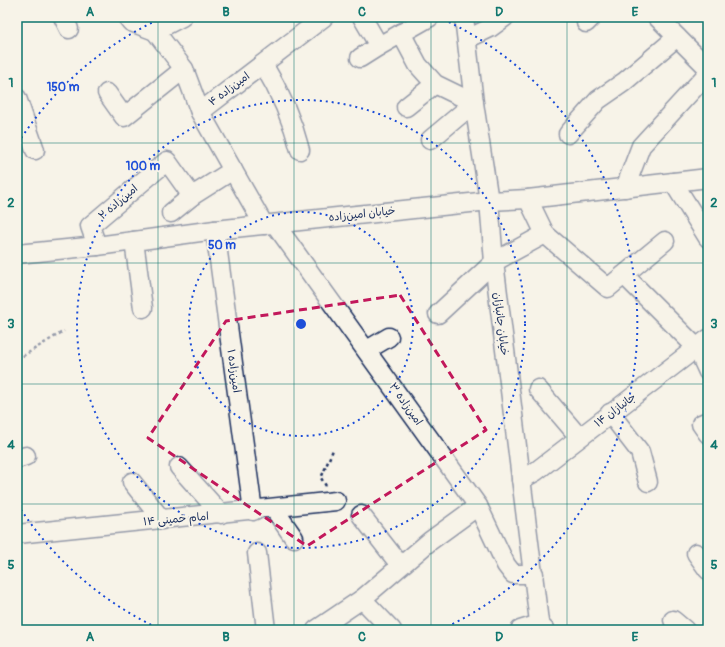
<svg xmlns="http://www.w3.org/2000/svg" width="725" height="647" font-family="Pangolin,'Playpen Sans Arabic',sans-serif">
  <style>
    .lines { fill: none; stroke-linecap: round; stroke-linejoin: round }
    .minor-casing { stroke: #1b2f5e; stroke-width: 21 }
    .path { stroke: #1b2f5e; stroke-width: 2.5; stroke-dasharray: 3 3; stroke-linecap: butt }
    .minor { stroke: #f7f3e8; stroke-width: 18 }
    .marked { fill: none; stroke: #c2185b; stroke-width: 3; stroke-dasharray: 8 5; stroke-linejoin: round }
    .grid { fill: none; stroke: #0f766e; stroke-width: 1; stroke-opacity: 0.55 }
    .ring { fill: none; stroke: #1d4ed8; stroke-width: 2; stroke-dasharray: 2 4 }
    .labels { text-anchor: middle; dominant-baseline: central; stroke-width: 4; stroke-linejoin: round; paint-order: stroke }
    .street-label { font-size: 11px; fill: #1b2f5e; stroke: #f7f3e8 }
    .centre { fill: #1d4ed8; stroke: #f7f3e8; stroke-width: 2 }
    .ring-label { font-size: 12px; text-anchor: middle; font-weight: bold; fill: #1d4ed8; stroke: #f7f3e8; stroke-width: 4; stroke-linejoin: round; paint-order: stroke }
    .neatline { fill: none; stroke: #0f766e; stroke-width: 1.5 }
    .grid-label { font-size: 13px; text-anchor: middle; font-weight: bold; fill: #0f766e }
  </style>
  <rect width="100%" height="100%" fill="#f7f3e8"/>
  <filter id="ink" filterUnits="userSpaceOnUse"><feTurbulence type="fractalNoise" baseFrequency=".025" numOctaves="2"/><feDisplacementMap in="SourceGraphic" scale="8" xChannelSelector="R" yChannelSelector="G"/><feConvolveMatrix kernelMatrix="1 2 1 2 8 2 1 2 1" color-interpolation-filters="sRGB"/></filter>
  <g filter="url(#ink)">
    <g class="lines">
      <g class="minor-casing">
        <g id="minor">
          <path d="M 63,17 L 69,29"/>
          <path d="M 127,17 L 131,22 L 155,31 L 184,69 L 200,112"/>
          <path d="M 362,17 L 379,46 L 430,17"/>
          <path d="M 464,17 L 474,103 L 489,201 L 494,262 L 540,630"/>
          <path d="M 657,17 L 708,68"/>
          <path d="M 586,23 L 592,17"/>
          <path d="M 155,31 L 182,17"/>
          <path d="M 401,33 L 418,65 L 435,84 L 474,103 L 430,140"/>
          <path d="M 467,39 L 490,28 L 505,17"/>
          <path d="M 360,58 L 379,46"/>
          <path d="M 263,64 C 280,92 292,119 300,150"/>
          <path d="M 107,93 L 124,117 L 184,69"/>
          <path d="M 17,98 L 35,150"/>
          <path d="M 406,107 L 435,84"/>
          <path d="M 568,134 L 598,100 L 624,82 L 677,37"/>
          <path d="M 673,182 L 708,238"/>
          <path d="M 625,188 L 641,146 L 708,73"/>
          <path d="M 528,199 L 545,234 L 608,288 L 665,241"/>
          <path d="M 171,213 L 192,196 L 233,170"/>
          <path d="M 275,224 L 478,506 L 506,565 L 513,574 L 534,574"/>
          <path d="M 264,225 L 200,112 L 324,17"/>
          <path d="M 215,230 L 253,511"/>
          <path d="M 134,241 L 143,308"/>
          <path d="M 97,246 L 90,226 L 167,161 L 192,196"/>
          <path d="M 17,254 L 97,246 L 215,230 L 489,201 L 528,199 L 708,178"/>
          <path d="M 624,275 L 697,348 L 708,372"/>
          <path d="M 438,314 L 494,262 L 545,234"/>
          <path d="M 367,350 L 389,337"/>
          <path d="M 538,389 L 579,437"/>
          <path d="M 610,413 L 640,452 L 648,482"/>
          <path d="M 708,421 L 701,424 L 708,434"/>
          <path d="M 17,459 L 26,456"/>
          <path d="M 179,467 L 221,514"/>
          <path d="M 521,480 L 535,472 L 708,339"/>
          <path d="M 132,482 L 162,520"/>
          <path d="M 274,509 L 294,538"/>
          <path d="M 361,515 L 400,565"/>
          <path d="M 17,534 L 336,501"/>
          <path d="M 257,553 L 266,630"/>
          <path d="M 696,553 L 708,570"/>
          <path d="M 362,599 L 392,630"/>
          <path d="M 673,620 L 685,630"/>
          <path d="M 316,630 L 362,599 L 430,541 L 478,506"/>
          <path d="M 520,630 L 539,624 L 545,630"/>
        </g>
      </g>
      <g class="path">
        <path d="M 17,358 L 23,356 L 64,331"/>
        <path d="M 326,486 L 321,478 L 333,450"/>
      </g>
      <use href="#minor" class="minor"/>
    </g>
  </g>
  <path d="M0 0H725V647H0ZM 400,295 L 486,430 L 307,546 L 148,438 L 226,321 Z" fill="#f7f3e8" fill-opacity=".55" fill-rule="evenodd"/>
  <path class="marked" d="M 400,295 L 486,430 L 307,546 L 148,438 L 226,321 Z"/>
  <path class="grid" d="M 158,17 L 158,630M 294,17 L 294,630M 431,17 L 431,630M 567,17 L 567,630M 17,143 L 708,143M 17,263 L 708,263M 17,384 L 708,384M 17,504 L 708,504"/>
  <g class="ring">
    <circle cx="301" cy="324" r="112"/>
    <circle cx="301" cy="324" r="224"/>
    <path d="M162 630A336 336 0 0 1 18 505M18 143A336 336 0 0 1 164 17M438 17A336 336 0 0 1 440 630"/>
  </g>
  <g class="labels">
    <g class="street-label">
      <text transform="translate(229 89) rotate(-37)">امین‌زاده ۴</text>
      <text transform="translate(118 202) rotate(-40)">امین‌زاده ۲</text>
      <text transform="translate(362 214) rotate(-6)">خیابان امین‌زاده</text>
      <text transform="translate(501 324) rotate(83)">خیابان جانبازان</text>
      <text transform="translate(234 371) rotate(82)">امین‌زاده ۱</text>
      <text transform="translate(406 404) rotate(55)">امین‌زاده ۳</text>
      <text transform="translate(615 410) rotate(-37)">جانبازان ۱۴</text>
      <text transform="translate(176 519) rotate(-5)">امام خمینی ۱۴</text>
    </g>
  </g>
  <circle cx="301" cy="324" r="6" class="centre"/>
  <g class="ring-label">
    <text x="63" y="91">150 m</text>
    <text x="143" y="170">100 m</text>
    <text x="222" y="249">50 m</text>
  </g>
  <rect width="725" height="647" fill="none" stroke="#f7f3e8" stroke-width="44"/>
  <rect x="22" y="22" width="681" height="603" class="neatline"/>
  <g class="grid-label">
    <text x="90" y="16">A</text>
    <text x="226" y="16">B</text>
    <text x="362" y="16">C</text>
    <text x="499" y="16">D</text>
    <text x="635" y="16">E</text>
    <text x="11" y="87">1</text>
    <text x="714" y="87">1</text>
    <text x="11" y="207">2</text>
    <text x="714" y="207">2</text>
    <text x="11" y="328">3</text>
    <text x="714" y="328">3</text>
    <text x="11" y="449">4</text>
    <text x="714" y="449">4</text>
    <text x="11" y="569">5</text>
    <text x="714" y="569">5</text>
    <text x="90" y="641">A</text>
    <text x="226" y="641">B</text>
    <text x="362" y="641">C</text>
    <text x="499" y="641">D</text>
    <text x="635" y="641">E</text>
  </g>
</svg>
